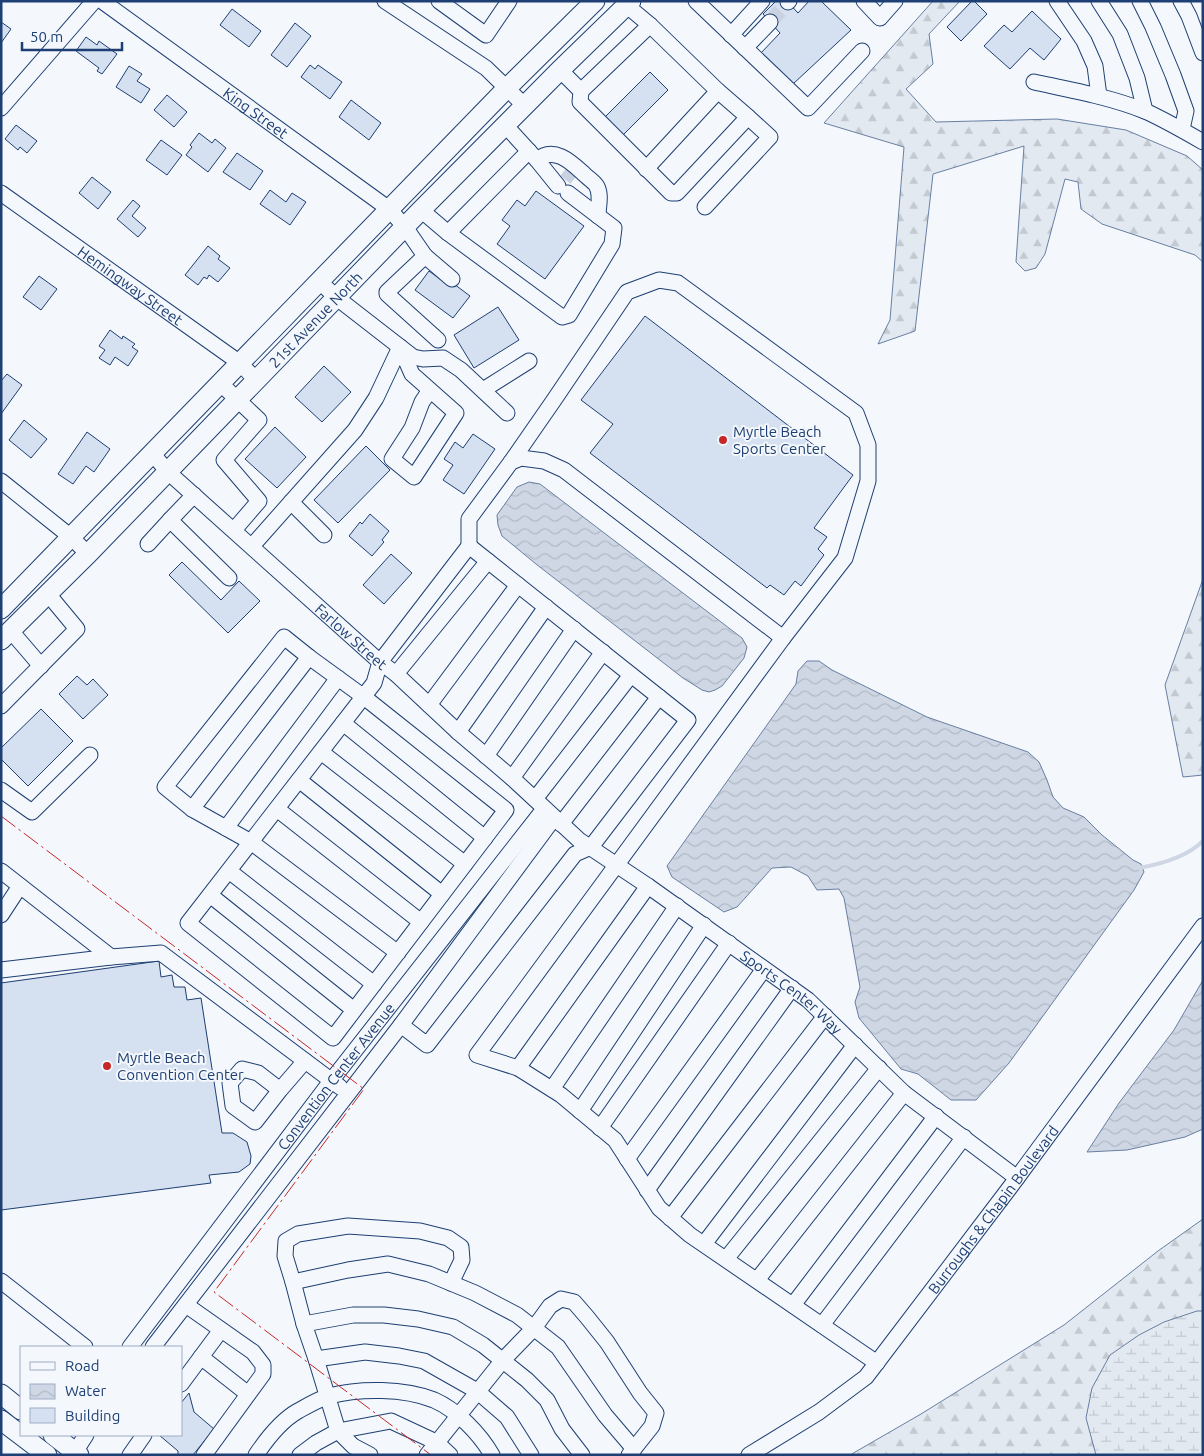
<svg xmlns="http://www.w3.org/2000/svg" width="1204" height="1456" font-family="Ubuntu,sans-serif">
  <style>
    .forest { fill: url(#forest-firs); stroke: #687fa3 }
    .wetland { fill: url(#wetland-marsh); stroke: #687fa3 }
    .water { fill: url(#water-waves); stroke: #687fa3 }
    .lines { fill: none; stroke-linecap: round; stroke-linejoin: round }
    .stream { stroke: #cfd7e4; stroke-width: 4 }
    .building { fill: #d5e0f0; stroke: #1d3f73 }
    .minor-tunnel { stroke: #c9d2e0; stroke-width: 15; stroke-dasharray: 15 8; stroke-linecap: butt }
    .minor-casing { stroke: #1d3f73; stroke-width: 17 }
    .major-casing { stroke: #1d3f73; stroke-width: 21 }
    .minor { stroke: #f4f7fb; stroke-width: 15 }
    .major { stroke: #f4f7fb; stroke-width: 19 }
    .power { stroke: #c62828; stroke-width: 1; stroke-dasharray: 18 4 2.5 4; stroke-linecap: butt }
    .poi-dot { fill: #c62828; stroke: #f4f7fb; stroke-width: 2 }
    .labels { text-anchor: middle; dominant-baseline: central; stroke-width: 4; stroke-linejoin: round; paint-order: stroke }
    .street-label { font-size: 15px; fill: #1d3f73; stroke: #f4f7fb }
    .poi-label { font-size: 15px; fill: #1d3f73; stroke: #f4f7fb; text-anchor: start }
  </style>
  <defs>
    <pattern id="forest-firs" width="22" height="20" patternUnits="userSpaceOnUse" patternTransform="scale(1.25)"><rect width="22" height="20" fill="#e3e9f0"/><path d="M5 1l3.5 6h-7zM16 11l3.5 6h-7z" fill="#c2c9d1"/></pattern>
    <pattern id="wetland-marsh" width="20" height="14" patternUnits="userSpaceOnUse" patternTransform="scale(1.25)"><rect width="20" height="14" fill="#e3e9f0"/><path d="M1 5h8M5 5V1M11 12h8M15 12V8" fill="none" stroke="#c2c9d1"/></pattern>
    <pattern id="water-waves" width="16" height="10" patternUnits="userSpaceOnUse" patternTransform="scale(1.25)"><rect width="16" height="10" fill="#cfd7e4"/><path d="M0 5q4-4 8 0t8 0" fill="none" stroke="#b1bac7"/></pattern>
  </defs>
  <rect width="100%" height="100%" fill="#f4f7fb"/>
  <g class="forest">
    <path d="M 933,1 L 960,1 L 929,34 L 933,64 L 906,89 L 936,122 L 1057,119 L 1126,130 L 1187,156 L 1203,170 L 1203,262 L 1195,255 L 1102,224 L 1081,209 L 1078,182 L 1065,179 L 1045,254 L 1036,268 L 1025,271 L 1016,262 L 1024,146 L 933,174 L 915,331 L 878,344 L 890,320 L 904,147 L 824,123 Z"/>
    <path d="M 1203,579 L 1203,775 L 1183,777 L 1165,685 Z"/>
    <path d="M 1203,1219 L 1203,1455 L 850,1455 L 921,1414 L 1064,1325 L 1158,1251 Z"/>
  </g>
  <path class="wetland" d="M 1197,1311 L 1203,1311 L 1203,1455 L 1096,1455 L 1086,1418 L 1092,1388 L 1110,1355 L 1139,1335 L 1164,1322 Z"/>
  <g class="water">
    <path d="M 529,482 L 540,484 L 742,638 L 747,647 L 744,658 L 722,686 L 715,690 L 709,692 L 702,690 L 683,678 L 536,564 L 502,536 L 498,525 L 497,515 L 517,487 Z"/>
    <path d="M 807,661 L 819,661 L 832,670 L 927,717 L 1028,752 L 1039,762 L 1047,780 L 1053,797 L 1063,808 L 1084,817 L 1102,835 L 1133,860 L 1141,864 L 1144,872 L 1134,890 L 1009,1063 L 976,1100 L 951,1100 L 918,1074 L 901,1069 L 859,1018 L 855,1002 L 860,987 L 844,898 L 839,889 L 817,890 L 808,876 L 791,867 L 772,868 L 737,907 L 724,912 L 672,877 L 667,866 L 796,684 L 798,671 Z"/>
    <path d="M 1203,980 L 1203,1129 L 1185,1137 L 1127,1150 L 1087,1152 L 1119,1103 L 1174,1030 Z"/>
  </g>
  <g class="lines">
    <path class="stream" d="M 1139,868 C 1162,864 1187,857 1203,841"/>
  </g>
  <g class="building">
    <path d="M 776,1 L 787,1 L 798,13 L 809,1 L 821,1 L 851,30 L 793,84 L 760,54 L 780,33 L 763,14 Z"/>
    <path d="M 972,1 L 974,1 L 987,14 L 961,41 L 947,27 Z"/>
    <path d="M 232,9 L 261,31 L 249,47 L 220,25 Z"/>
    <path d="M 1032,11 L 1061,39 L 1044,60 L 1030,48 L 1010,69 L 984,46 L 1004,25 L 1012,32 Z"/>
    <path d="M 1,22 L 11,29 L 1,43 Z"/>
    <path d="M 295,23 L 311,36 L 287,67 L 271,55 Z"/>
    <path d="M 86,37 L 97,45 L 99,41 L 117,54 L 102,74 L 97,71 L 99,68 L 76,51 Z"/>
    <path d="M 310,65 L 315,69 L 318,65 L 342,82 L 330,99 L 301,77 Z"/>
    <path d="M 129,66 L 142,74 L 137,81 L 150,89 L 141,103 L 116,87 Z"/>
    <path d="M 650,72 L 668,90 L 622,136 L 604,118 Z"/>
    <path d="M 167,95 L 187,112 L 174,127 L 154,110 Z"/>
    <path d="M 351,100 L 381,123 L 369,140 L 339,117 Z"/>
    <path d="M 16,125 L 37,141 L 27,153 L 20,147 L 18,150 L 5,139 Z"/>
    <path d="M 199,133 L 212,143 L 215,139 L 226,148 L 208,172 L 186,155 L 192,147 L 190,145 Z"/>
    <path d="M 161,140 L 182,155 L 167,175 L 146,160 Z"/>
    <path d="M 237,153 L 263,171 L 250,190 L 223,172 Z"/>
    <path d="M 92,177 L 111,192 L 98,209 L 79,193 Z"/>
    <path d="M 270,190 L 286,202 L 292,193 L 306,202 L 290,225 L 260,204 Z"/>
    <path d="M 536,191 L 584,226 L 545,279 L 497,244 L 510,226 L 502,220 L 517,200 L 525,206 Z"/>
    <path d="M 133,200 L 140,206 L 132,216 L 146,228 L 138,237 L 117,219 Z"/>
    <path d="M 208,246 L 220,256 L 218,259 L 230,268 L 218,282 L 209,275 L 207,279 L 204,277 L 198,285 L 185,275 Z"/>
    <path d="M 429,271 L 451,287 L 454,284 L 470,296 L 453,318 L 415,290 Z"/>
    <path d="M 39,276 L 57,289 L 41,310 L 23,297 Z"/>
    <path d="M 498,307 L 519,340 L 474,368 L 454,335 Z"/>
    <path d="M 645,316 L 853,475 L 814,528 L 827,537 L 818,549 L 824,555 L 801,586 L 795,581 L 784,595 L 770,585 L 767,588 L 590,453 L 613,424 L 581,400 Z"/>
    <path d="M 110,330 L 122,339 L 123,336 L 135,344 L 132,347 L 138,351 L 128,366 L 115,357 L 110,365 L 99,358 L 105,350 L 99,346 Z"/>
    <path d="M 324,366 L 351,392 L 322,422 L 295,397 Z"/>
    <path d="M 7,374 L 22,385 L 1,414 L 1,381 Z"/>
    <path d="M 24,420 L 47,439 L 31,458 L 9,440 Z"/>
    <path d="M 275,427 L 306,457 L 277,488 L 245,459 Z"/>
    <path d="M 87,432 L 110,449 L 94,472 L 86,466 L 73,484 L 58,474 Z"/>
    <path d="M 473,434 L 495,449 L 464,494 L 443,480 L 453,465 L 444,459 L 455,442 L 463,448 Z"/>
    <path d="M 366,446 L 390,470 L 338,523 L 314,500 Z"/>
    <path d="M 370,514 L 389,531 L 382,540 L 384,542 L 372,556 L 349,536 L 360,522 L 362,524 Z"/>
    <path d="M 391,554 L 412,573 L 384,604 L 363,585 Z"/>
    <path d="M 182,562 L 221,600 L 239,581 L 260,601 L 228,633 L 169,575 Z"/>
    <path d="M 77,676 L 87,685 L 93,679 L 108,695 L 83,719 L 59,694 Z"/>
    <path d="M 41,709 L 73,741 L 28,786 L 1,759 L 1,748 Z"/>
    <path d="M 159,961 L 161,977 L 172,975 L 174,987 L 185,987 L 187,1000 L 201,998 L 222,1133 L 233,1133 L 247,1142 L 251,1156 L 250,1164 L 239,1172 L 209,1175 L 211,1183 L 1,1210 L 1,983 Z"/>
    <path d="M 189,1393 L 194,1412 L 214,1429 L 193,1455 L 178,1455 L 178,1451 L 159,1435 L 181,1435 L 181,1403 Z"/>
  </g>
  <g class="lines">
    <g class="minor-tunnel">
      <path d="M 770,22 L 788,2"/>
      <path d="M 565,170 L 575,178"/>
    </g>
    <g class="minor-casing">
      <g id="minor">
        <path id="s1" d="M 102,1 L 389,209 L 405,227 L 425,256 L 387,292 L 387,294 L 438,340"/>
        <path d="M 385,1 L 486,68 L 525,106"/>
        <path d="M 439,1 L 486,35 L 509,1"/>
        <path d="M 696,1 L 808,108 L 862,51"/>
        <path d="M 864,1 L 880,18 L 895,1"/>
        <path d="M 1057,1 L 1084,41 L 1095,66 L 1099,96"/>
        <path d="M 1099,1 L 1120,34 L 1137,78 L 1145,111"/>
        <path d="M 1140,1 L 1153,27 L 1173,75 L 1186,111 L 1182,129"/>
        <path d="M 1181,1 L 1189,16 L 1203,53"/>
        <path d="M 788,2 L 789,1"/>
        <path d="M 626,5 L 650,25 L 718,91 L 646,169"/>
        <path d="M 731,35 L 762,1"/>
        <path d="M 745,48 L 770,22"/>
        <path d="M 560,70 L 581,91 L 580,102 L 671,193 L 677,193 L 748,117 L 770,137 L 705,207"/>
        <path d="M 1034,82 C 1071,90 1110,97 1145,111 C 1165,120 1184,131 1203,142"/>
        <path d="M 581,91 L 650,25"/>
        <path d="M 718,91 L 748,117"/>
        <path d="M 1,108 L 94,1"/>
        <path d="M 505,125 L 537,160 L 558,186"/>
        <path d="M 537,160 C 554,145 572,163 584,174 C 588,178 593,181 596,185 C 602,194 598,206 598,216"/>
        <path id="s2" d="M 1,193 L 240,363 L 256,380"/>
        <path d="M 421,210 L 448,233 L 562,317 L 569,315 L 612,244 L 614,228 L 568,193"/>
        <path d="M 448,233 L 529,151"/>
        <path d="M 425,256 L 452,279"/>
        <path d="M 319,281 L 337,298 L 413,357 L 423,359 L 443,358 L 461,370 L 507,413"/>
        <path d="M 400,347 L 412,374 L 456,413 L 414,477 L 392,459 L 412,428 L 422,402 L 430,390"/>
        <path d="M 220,383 L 259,420 L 224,460 L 259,501 L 234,530"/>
        <path d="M 483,390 L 529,361"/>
        <path id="s3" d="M 152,453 L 168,472 L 380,662 L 396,674 L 458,732 L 512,778 L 579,840 L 648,886 L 808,1000 L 904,1093 L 1017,1178"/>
        <path d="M 511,462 L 554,400 L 627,292 L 659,280 L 678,283 L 856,413 L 868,445 L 868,481 L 845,558 L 783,638 L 477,1055 L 518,1068 L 561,1095 L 615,1140 L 659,1208 L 690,1235 L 877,1363"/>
        <path d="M 1,481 L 71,537 L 88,554"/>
        <path d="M 194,495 L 170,520 L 229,578"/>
        <path d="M 291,502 L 324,535"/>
        <path d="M 148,544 L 170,520"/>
        <path d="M 252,546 L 355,430 L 376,398 L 400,347"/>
        <path d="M 469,546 L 469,519 L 511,462 L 521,458 L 544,461 L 564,470 L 783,638"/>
        <path d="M 11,631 L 41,666"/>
        <path d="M 396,674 L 488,561"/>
        <path d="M 429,705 L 518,585"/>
        <path d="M 1,706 L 77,629 L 48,594"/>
        <path d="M 343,723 L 485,838"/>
        <path d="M 458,732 L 546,607"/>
        <path d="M 321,752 L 465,864"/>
        <path d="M 486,756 L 574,629"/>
        <path d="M 512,778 L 603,652"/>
        <path d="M 299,780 L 442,894"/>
        <path d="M 1,790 L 32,812 L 90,755"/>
        <path d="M 535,799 L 631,675"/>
        <path d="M 192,809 L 309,657"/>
        <path d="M 277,809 L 421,922"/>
        <path d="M 561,824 L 659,697"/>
        <path d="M 226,828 L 338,678"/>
        <path d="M 1,871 L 111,957 L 161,953 L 340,1087"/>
        <path d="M 229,871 L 374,984"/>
        <path d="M 210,895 L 354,1010"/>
        <path d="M 1,915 L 20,886"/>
        <path d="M 398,953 L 251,842 L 192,809 L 165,787 L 284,637 L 309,657 L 364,697 L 506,810 L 333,1038 L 188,923 L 374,683 L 380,662 L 469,546 L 688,720 L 591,847 L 575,854 L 427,1045 L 401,1025"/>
        <path d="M 1,970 L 111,957"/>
        <path d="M 518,1068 L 648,886"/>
        <path d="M 552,1089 L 677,906"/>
        <path d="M 280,1090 L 258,1073 L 242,1069 L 230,1083 L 233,1106 L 255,1122 L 280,1090 L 305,1061"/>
        <path d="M 580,1111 L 704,925"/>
        <path d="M 600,1128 L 729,943"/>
        <path d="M 627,1159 L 764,969"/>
        <path d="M 647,1190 L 792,988"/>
        <path d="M 670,1218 L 825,1016"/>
        <path d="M 704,1244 L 855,1045"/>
        <path d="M 726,1259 L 879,1068"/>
        <path d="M 757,1280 L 904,1093"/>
        <path d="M 1,1281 L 85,1347"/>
        <path d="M 293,1282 L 348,1270 L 388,1264 L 429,1274 L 475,1293 L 517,1315 L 558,1347 L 605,1415 L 634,1449"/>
        <path d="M 186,1305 L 253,1352 L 263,1365 L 263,1374 L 204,1455"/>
        <path d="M 793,1305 L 936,1116"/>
        <path d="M 304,1324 L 353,1315 L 384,1315 L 418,1319 L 453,1327 L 483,1345 L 527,1380 L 547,1400 L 562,1429 L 582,1455"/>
        <path d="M 822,1325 L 964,1137"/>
        <path id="s4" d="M 130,1347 L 331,1081 L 544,809"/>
        <path d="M 153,1347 L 401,1025 L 554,818"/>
        <path d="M 201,1357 L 248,1394"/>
        <path d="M 316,1359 L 365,1352 L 399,1356 L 424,1361 L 477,1391 L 507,1417 L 531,1455"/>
        <path d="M 181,1384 L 221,1330"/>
        <path d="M 75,1452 L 86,1435"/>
        <path d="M 130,1455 L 144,1435"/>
        <path d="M 256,1455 C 266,1440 282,1420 298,1411 C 307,1406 319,1399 329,1396 C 360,1388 404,1388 434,1400 C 457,1410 480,1434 492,1455"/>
        <path d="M 300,1455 L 316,1443 L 338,1431 L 391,1421 L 436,1442 L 450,1455"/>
        <path d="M 370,1455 L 353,1446 L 338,1431 L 316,1359 L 304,1324 L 293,1282 L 285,1256 L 286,1241 L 298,1234 L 348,1226 L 420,1231 L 448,1238 L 461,1247 L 462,1260 L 451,1283"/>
        <path d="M 427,1455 L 503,1360 L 534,1328 L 550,1306 L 561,1299 L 574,1302 L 587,1317 L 607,1342 L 640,1393 L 656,1413 L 652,1426 L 629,1455"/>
        <path id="s5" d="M 749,1455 L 819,1412 L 866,1377 L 1011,1186 L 1203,926"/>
      </g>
    </g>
    <g class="major-casing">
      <g id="major">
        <path d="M 1,609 L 507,88 L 595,1"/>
        <path id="s6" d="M 1,640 L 88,554 L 421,210 L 560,70 L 631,1"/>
        <path d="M 1,1394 L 21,1410"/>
        <path d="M 1,1420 L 47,1455"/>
        <path d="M 53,1435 L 79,1455"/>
      </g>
    </g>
    <use href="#minor" class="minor"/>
    <use href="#major" class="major"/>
    <path class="power" d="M 1,816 L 364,1089 L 214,1292 L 431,1455"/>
  </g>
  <g class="poi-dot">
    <circle cx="723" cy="440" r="5"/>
    <circle cx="107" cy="1066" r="5"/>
  </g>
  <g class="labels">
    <g class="street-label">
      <text stroke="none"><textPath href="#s1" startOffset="190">King Street</textPath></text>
      <text stroke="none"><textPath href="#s2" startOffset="159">Hemingway Street</textPath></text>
      <text stroke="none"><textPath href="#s6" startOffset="449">21st Avenue North</textPath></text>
      <text stroke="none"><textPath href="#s3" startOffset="271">Farlow Street</textPath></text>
      <text stroke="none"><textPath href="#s3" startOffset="838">Sports Center Way</textPath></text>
      <text stroke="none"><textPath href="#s4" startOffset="340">Convention Center Avenue</textPath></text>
      <text stroke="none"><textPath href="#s5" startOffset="351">Burroughs &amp; Chapin Boulevard</textPath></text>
    </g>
    <g class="poi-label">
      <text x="733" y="431">Myrtle Beach<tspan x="733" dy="17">Sports Center</tspan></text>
      <text x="117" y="1057">Myrtle Beach<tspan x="117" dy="17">Convention Center</tspan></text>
    </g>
  </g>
  <rect width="1204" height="1456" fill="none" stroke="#1d3f73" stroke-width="5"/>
  <rect x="20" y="1346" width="162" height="90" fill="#f4f7fb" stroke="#9eadc5"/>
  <rect x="30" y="1362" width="25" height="8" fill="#f4f7fb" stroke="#9eadc5"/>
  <text x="65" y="1371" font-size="15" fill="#1d3f73">Road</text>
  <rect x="30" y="1384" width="25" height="15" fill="url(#water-waves)" stroke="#9eadc5"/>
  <text x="65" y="1396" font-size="15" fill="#1d3f73">Water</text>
  <rect x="30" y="1408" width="25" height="15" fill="#d5e0f0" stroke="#9eadc5"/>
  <text x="65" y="1421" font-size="15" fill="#1d3f73">Building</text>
  <path d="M22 42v8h100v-8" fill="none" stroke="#1d3f73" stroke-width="2.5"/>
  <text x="30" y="42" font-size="15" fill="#1d3f73" stroke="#f4f7fb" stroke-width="4" paint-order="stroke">50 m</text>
</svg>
